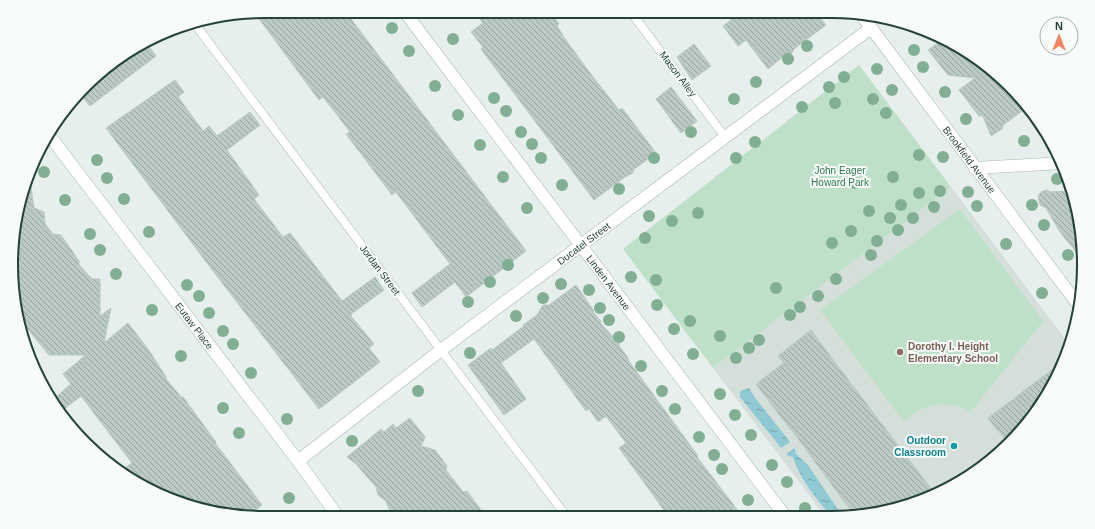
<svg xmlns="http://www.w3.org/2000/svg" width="1095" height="529" font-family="Arial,sans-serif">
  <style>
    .built { fill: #d4dfda }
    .green { fill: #bfe0c8 }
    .water { fill: url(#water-ripples) }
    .building { fill: url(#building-back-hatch); stroke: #b8c9c2 }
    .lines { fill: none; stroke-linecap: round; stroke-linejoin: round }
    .lane-casing { stroke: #a8b8b2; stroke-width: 9 }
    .street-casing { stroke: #a8b8b2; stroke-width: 13 }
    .secondary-casing { stroke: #a4bbb3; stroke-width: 13 }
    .lane { stroke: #fff; stroke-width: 8 }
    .street { stroke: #fff; stroke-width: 12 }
    .secondary { stroke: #fff; stroke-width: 12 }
    .tree { fill: #80af93 }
    .education-dot { fill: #8d6e63; stroke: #f7fbf9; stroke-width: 1.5 }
    .culture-dot { fill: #0f9aa8; stroke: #f7fbf9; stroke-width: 1.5 }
    .labels { text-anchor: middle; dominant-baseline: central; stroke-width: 4; stroke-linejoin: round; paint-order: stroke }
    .street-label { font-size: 10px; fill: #24423a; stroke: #f7fbf9 }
    .park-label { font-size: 10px; fill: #2d7a4b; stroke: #f7fbf9 }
    .education-label { font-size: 10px; font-weight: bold; fill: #785e54; stroke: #f7fbf9; text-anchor: start }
    .culture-label { font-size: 10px; font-weight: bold; fill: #0d838f; stroke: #f7fbf9; text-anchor: end }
    .rim { fill: none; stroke: #24423a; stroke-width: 2 }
  </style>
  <defs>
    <pattern id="water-ripples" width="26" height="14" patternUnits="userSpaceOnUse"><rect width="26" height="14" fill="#8ec9d4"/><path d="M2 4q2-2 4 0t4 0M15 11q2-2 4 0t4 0" fill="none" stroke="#74a5ad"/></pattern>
    <pattern id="building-back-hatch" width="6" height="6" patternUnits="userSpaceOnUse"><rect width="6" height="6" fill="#bbcac4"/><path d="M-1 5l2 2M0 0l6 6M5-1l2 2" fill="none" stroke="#98a6a0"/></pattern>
  </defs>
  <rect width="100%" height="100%" fill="#e6efeb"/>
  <path class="built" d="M 951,187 L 1068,343 L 1065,362 L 1031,419 L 985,466 L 927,499 L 864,516 L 825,516 L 713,368 Z"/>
  <g class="green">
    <path d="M 859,65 L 951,187 L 713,368 L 623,249 Z"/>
    <path d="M 960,209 L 1043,321 L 971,412 C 955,402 932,402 916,412 C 912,415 908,419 904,422 L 820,310 Z"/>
  </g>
  <g class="water">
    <path d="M 749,388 L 756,399 L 790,442 L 781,448 L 740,397 L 740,391 Z"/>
    <path d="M 794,448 L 796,451 L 795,453 L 808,465 L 841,514 L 841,516 L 831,516 C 816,498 800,480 793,457 L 786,455 Z"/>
  </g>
  <g class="building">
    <path d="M 264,11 L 345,11 L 526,251 L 466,297 L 455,282 L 422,307 L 412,293 L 450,264 L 396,192 L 392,195 L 383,183 L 346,134 L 350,132 L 338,116 L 323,97 L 319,100 L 255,13 Z"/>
    <path d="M 474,11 L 549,11 L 559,24 L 557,26 L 565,39 L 593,77 L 619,110 L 622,108 L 656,153 L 633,170 L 633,173 L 625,177 L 594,200 L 481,49 L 483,47 L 471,32 L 483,23 Z"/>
    <path d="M 724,11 L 815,11 L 826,25 L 795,48 L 791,54 L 784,56 L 768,69 L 746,40 L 738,46 L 723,26 L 731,20 Z"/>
    <path d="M 942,40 L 1010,85 L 1025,109 L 1003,125 L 1002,129 L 991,136 L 983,116 L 979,116 L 959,90 L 975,78 L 948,75 L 928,50 Z"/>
    <path d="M 147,44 L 156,56 L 90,106 L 81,95 L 110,64 Z"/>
    <path d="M 694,44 L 711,66 L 692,80 L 677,57 Z"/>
    <path d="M 175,80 L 184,92 L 178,97 L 203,131 L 209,126 L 217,136 L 250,112 L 260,125 L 227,150 L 259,195 L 254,199 L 283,237 L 290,233 L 342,301 L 375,277 L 384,290 L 351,314 L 351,316 L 374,344 L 369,348 L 380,362 L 319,409 L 210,267 L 106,128 Z"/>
    <path d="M 671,87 L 697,121 L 681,133 L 656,99 Z"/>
    <path d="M 30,181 L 34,208 L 44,212 L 45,224 L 53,234 L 61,235 L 79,261 L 79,265 L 92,279 L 100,279 L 100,316 L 111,308 L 104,343 L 128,323 L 148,349 L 166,377 L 166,379 L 182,398 L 183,397 L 216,442 L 215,443 L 262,505 L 249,515 L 167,499 L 122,470 L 132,463 L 81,396 L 63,410 L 54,399 L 71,384 L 63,374 L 86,355 L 49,355 L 26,327 L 23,330 L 13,297 L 16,215 Z"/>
    <path d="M 1047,190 L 1050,192 L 1069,191 L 1084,262 L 1060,232 L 1046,208 L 1040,205 L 1038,196 L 1041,192 Z"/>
    <path d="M 576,285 L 594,311 L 593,312 L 601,321 L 601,324 L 619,343 L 619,346 L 629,359 L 628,360 L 698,456 L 697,457 L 742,516 L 669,517 L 619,448 L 626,443 L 606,416 L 598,422 L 589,409 L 586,411 L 534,339 L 501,363 L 526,399 L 504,415 L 468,365 L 491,348 L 492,350 L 524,326 L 523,325 L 537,315 L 543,305 L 549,305 Z"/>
    <path d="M 811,330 L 840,369 L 935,494 L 927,499 L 864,516 L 856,516 L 843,500 L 791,429 L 790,429 L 756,384 L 784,363 L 778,356 Z"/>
    <path d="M 1065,360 L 1031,419 L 1008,443 L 988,418 Z"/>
    <path d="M 410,418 L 425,437 L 421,446 L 435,450 L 447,466 L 446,470 L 463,492 L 467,491 L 486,517 L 397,518 L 389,509 L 386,501 L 378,495 L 376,487 L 356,464 L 347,457 L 381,429 L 384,432 L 393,424 L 396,428 Z"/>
  </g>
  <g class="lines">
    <g class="lane-casing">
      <g id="lane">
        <path d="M 630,11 L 725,137"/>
        <path d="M 194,23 L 567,517"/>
      </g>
    </g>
    <g class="street-casing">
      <g id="street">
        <path id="s1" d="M 404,11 L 785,516"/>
        <path id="s2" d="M 863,17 L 1076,302"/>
        <path d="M 975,168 L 1062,163"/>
        <path id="s3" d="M 298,461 L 441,350 L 871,28"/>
      </g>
    </g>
    <g class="secondary-casing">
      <g id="secondary">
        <path id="s4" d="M 49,135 L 298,461 L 339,518"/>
      </g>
    </g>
    <use href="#lane" class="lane"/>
    <use href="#street" class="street"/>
    <use href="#secondary" class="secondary"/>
  </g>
  <g class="tree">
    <circle cx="392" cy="28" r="6"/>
    <circle cx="453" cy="39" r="6"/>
    <circle cx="807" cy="46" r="6"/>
    <circle cx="914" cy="50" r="6"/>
    <circle cx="409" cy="51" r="6"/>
    <circle cx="788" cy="59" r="6"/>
    <circle cx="923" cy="67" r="6"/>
    <circle cx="877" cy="69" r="6"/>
    <circle cx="844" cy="77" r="6"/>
    <circle cx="756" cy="82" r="6"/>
    <circle cx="435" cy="86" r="6"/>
    <circle cx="829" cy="87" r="6"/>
    <circle cx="892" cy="90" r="6"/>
    <circle cx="945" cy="92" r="6"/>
    <circle cx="494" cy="98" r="6"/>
    <circle cx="734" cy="99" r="6"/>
    <circle cx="873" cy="99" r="6"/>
    <circle cx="835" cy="103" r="6"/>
    <circle cx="802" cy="107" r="6"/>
    <circle cx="506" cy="111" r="6"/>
    <circle cx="886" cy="113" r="6"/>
    <circle cx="458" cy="115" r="6"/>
    <circle cx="966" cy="119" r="6"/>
    <circle cx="521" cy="132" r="6"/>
    <circle cx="691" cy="132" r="6"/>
    <circle cx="1024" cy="141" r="6"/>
    <circle cx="755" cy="142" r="6"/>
    <circle cx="532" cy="144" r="6"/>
    <circle cx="480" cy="145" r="6"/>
    <circle cx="919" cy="155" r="6"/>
    <circle cx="943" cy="157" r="6"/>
    <circle cx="541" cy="158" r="6"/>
    <circle cx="654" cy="158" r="6"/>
    <circle cx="736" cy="158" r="6"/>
    <circle cx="97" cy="160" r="6"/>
    <circle cx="44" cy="172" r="6"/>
    <circle cx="503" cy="177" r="6"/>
    <circle cx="893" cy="177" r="6"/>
    <circle cx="107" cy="178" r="6"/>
    <circle cx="1057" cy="179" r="6"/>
    <circle cx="855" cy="183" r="6"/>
    <circle cx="562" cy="185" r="6"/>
    <circle cx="619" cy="189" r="6"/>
    <circle cx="940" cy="191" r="6"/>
    <circle cx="968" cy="192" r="6"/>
    <circle cx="919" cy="193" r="6"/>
    <circle cx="124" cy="199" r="6"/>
    <circle cx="65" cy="200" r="6"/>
    <circle cx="901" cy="205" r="6"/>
    <circle cx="1032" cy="205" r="6"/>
    <circle cx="977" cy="206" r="6"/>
    <circle cx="934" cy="207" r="6"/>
    <circle cx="527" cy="208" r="6"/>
    <circle cx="869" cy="211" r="6"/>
    <circle cx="698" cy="213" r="6"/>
    <circle cx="649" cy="216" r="6"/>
    <circle cx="890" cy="218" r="6"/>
    <circle cx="913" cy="218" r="6"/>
    <circle cx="672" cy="221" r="6"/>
    <circle cx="1044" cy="225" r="6"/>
    <circle cx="898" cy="230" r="6"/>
    <circle cx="851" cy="231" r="6"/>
    <circle cx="149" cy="232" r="6"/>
    <circle cx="90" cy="234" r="6"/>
    <circle cx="645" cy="238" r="6"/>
    <circle cx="877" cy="241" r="6"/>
    <circle cx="832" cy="243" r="6"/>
    <circle cx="1006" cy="244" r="6"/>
    <circle cx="100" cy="250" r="6"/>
    <circle cx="871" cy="255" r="6"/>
    <circle cx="1068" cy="255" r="6"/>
    <circle cx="508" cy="265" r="6"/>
    <circle cx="116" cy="274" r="6"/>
    <circle cx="631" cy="277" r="6"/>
    <circle cx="836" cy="279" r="6"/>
    <circle cx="656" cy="280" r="6"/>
    <circle cx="490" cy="282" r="6"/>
    <circle cx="561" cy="284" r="6"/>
    <circle cx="187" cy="285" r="6"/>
    <circle cx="776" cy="288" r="6"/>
    <circle cx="589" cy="290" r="6"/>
    <circle cx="1042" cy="293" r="6"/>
    <circle cx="199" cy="296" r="6"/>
    <circle cx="818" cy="296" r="6"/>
    <circle cx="543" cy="298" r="6"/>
    <circle cx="468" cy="302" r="6"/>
    <circle cx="657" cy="305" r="6"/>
    <circle cx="800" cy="307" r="6"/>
    <circle cx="600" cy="308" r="6"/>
    <circle cx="152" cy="310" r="6"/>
    <circle cx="209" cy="313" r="6"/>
    <circle cx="790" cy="315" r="6"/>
    <circle cx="516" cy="316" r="6"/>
    <circle cx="609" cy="320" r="6"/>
    <circle cx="690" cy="321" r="6"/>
    <circle cx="674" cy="329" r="6"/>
    <circle cx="223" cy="331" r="6"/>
    <circle cx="720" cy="336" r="6"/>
    <circle cx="619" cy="337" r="6"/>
    <circle cx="759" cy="340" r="6"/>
    <circle cx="233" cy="344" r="6"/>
    <circle cx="749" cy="348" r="6"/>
    <circle cx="470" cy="353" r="6"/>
    <circle cx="693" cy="354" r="6"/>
    <circle cx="181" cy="356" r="6"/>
    <circle cx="736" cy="358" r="6"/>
    <circle cx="641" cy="366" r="6"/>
    <circle cx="251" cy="373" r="6"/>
    <circle cx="418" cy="391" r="6"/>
    <circle cx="662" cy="391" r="6"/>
    <circle cx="720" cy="394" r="6"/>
    <circle cx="223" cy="408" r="6"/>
    <circle cx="675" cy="409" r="6"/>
    <circle cx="735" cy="415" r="6"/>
    <circle cx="287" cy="419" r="6"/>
    <circle cx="239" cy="433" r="6"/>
    <circle cx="751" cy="435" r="6"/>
    <circle cx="699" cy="437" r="6"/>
    <circle cx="352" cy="441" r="6"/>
    <circle cx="714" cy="455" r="6"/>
    <circle cx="772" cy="465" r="6"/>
    <circle cx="722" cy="469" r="6"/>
    <circle cx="787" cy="482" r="6"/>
    <circle cx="289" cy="498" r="6"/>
    <circle cx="748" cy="500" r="6"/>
    <circle cx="805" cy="508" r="6"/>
  </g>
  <circle class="education-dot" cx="900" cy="352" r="4"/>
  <circle class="culture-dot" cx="954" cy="446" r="4"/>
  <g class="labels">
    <g class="street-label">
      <text transform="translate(678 74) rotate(53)">Mason Alley</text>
      <text stroke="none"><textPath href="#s2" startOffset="178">Brookfield Avenue</textPath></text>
      <text stroke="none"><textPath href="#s3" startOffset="359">Ducatel Street</textPath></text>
      <text transform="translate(380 270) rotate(53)">Jordan Street</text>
      <text stroke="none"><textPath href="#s1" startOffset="340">Linden Avenue</textPath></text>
      <text stroke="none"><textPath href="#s4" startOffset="240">Eutaw Place</textPath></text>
    </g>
    <g class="park-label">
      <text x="840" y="170">John Eager<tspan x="840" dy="12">Howard Park</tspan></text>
    </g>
    <g class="education-label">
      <text x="908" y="346">Dorothy I. Height<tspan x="908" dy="12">Elementary School</tspan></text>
    </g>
    <g class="culture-label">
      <text x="946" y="440">Outdoor<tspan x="946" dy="12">Classroom</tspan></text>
    </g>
  </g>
  <path d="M0 0H1095V529H0ZM264 18H831A246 246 0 0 1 1077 264V265A246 246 0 0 1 831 511H264A246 246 0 0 1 18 265V264A246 246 0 0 1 264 18Z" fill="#f7fbf9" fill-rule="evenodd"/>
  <path class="rim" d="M264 18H831A246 246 0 0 1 1077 264V265A246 246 0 0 1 831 511H264A246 246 0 0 1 18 265V264A246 246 0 0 1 264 18Z"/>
  <g transform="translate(1059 36)"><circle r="19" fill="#f7fbf9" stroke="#a3b1ad"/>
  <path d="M0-3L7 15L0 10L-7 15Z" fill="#f4845f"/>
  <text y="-6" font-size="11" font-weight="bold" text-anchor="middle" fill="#24423a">N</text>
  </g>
</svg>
